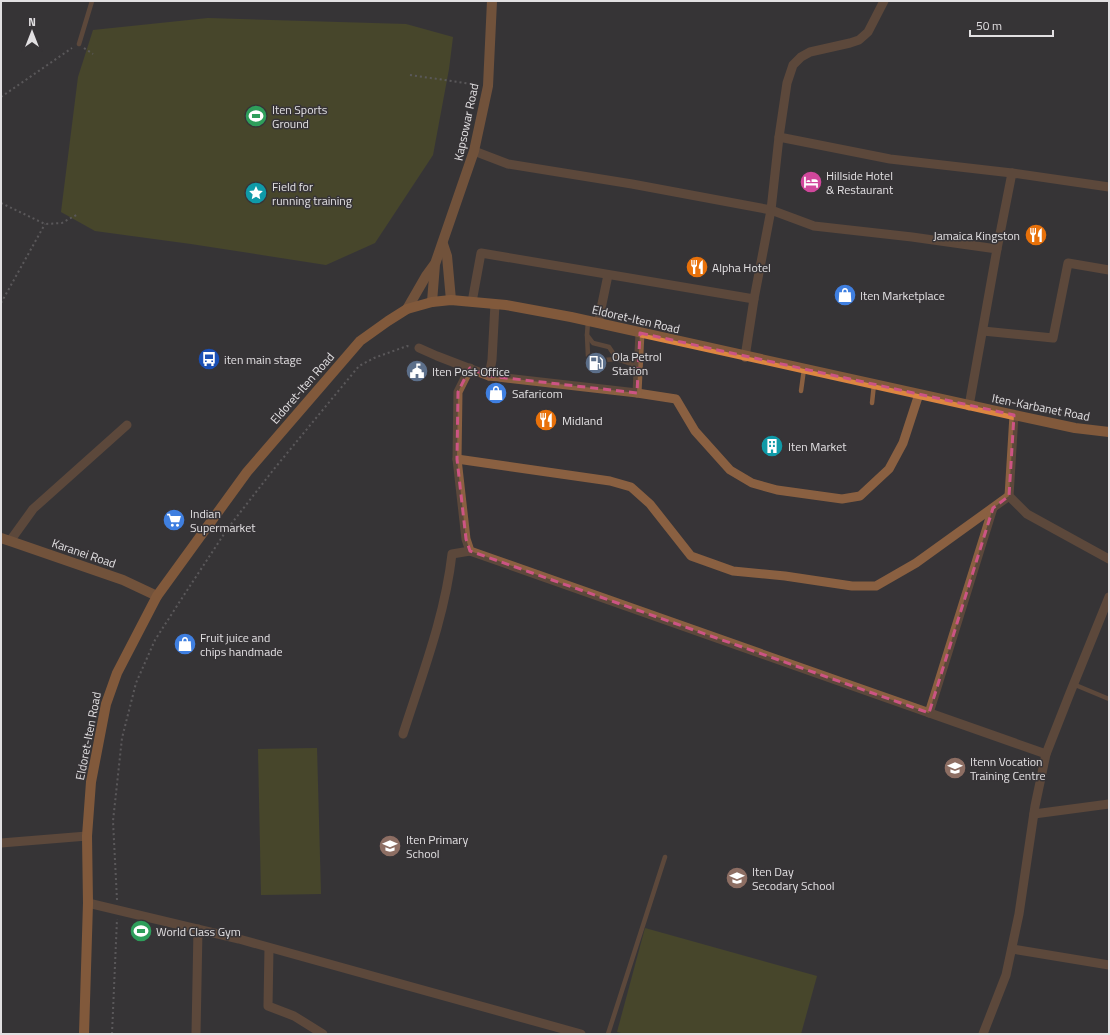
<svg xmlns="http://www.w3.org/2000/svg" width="1110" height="1035" font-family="'Titillium Web',sans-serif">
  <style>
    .garden { fill: #5b5c1e }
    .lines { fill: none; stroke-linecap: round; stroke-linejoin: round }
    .path { stroke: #868486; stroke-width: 2; stroke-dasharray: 2 3; stroke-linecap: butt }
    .lane { stroke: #8a6041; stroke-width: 4.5 }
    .street { stroke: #8a6041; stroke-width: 9 }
    .secondary { stroke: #b97642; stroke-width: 10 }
    .primary { stroke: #dc8641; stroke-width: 10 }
    .marked { fill: none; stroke: #cc5484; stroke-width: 3; stroke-dasharray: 8 5; stroke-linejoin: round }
    .labels { text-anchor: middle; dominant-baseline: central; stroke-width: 3; stroke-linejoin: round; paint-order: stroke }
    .poi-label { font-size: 12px; fill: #e2e0e2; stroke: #373437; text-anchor: start }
    .street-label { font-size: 12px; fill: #e2e0e2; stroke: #373437 }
  </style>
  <rect width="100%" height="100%" fill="#373437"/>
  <g class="garden">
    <path d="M 208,18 L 406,24 L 453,37 L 449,69 L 433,155 L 375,243 L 326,265 L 191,244 L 95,231 L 61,212 L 78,77 L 93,30 Z"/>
    <path d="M 317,748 L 321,894 L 261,895 L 258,749 Z"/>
    <path d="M 645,928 L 817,976 L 801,1034 L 625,1034 L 617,1032 Z"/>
  </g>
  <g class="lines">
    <g class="path">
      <path d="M 84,48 L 93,54"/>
      <path d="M 410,75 L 479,85"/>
      <path d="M 1,97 L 72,48"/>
      <path d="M 1,203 L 45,224 L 62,223 L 78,214"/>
      <path d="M 1,303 L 45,224"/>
      <path d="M 117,900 L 113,821 L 122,738 L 136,683 L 155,640 L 184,595 L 228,528 L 274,469 L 359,366 L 374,358 L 407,346 L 410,347"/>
      <path d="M 112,1034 L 117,919"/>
    </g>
    <g class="lane">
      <path d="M 79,44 L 92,1"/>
      <path d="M 588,321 L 587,335 L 593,343 L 609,347 L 617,359 L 638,366"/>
      <path d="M 587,335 L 588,356 L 591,357"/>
      <path d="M 604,360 L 617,359"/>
      <path d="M 801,391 L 804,369"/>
      <path d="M 872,403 L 874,384"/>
      <path d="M 1073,684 L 1109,699"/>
      <path d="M 608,1034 L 665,857"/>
    </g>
    <g class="street">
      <path d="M 779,137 L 890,159 L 1012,173 L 1109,187"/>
      <path d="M 474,151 L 508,164 L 632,184 L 771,210 L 814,226 L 912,237 L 997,249 L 969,406"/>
      <path d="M 997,249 L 1012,173"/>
      <path d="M 472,302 L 481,253 L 754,299"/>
      <path d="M 598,323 L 608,275"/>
      <path d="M 983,331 L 1053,338 L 1068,263 L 1109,270"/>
      <path d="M 419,348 L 437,356 L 489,376 L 637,393 L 676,399 L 695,431 L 730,470 L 752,483 L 777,490 L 842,499 L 860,496 L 889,469 L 903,443 L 919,394"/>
      <path d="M 745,357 L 754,299 L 771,210 L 779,137 L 787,83 L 793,65 L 801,57 L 810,52 L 850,43 L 859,40 L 868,32 L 884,1"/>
      <path d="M 470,368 L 458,392 L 457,459 L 466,539 L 470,551 L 1046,754"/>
      <path d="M 489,376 L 492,360 L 495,304"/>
      <path d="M 637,393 L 640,333"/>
      <path d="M 1014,415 L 1009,496 L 1027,514 L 1109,559"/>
      <path d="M 457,459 L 610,481 L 631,487 L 650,504 L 691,556 L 733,571 L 785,576 L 852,586 L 876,586 L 916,563 L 1009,496"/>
      <path d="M 10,541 L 33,509 L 127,425"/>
      <path d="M 929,713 L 993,508"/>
      <path d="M 403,734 C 422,675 445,616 452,554 L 470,551"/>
      <path d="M 1034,814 L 1109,804"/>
      <path d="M 1,843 L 87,836"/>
      <path d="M 88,903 L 239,939 L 581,1034"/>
      <path d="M 269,948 L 268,1006 L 294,1016 L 323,1034"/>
      <path d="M 1012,949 L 1109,965"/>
      <path d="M 196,1034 L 198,929"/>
      <path d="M 983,1034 L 1006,975 L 1019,914 L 1035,806 L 1046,754 L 1070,693 L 1109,597"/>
    </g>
    <g class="secondary">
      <path d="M 443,244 L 447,256 L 451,300"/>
      <path d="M 432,302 L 435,264 L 474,151 L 488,86 L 492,1"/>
      <path d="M 407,309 L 426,276 L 434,265"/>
      <path d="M 1,538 L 10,541 L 123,580 L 157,596"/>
    </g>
    <path class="primary" d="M 84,1034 L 88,903 L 87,836 L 91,782 L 106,704 L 117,673 L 157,596 L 247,472 L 360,341 L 388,321 L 407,309 L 432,302 L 451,300 L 506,305 L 571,317 L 1014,415 L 1075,428 L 1109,432"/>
  </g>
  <path d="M0 0H1110V1035H0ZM 640,333 L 1014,415 L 1009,496 L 993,508 L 929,713 L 470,551 L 466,539 L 457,459 L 458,392 L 470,368 L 489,376 L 637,393 Z" fill="#373437" fill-opacity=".55" fill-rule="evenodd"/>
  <path class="marked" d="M 640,333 L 1014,415 L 1009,496 L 993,508 L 929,713 L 470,551 L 466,539 L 457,459 L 458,392 L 470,368 L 489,376 L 637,393 Z"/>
  <defs>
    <g id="stadium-disc" transform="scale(1.15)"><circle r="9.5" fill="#2e9e5b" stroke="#373437"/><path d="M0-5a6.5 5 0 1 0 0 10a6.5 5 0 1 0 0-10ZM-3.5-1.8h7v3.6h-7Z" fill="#fff"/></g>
    <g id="hotel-disc" transform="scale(1.15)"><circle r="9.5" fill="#d1479c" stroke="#373437"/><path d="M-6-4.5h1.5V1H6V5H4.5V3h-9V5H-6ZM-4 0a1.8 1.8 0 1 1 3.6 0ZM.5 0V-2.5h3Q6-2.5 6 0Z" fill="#fff"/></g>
    <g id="sight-disc" transform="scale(1.15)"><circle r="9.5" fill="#0f9aa8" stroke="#373437"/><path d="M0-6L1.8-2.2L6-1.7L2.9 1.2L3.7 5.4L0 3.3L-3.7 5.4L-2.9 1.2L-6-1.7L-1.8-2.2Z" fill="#fff"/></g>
    <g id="restaurant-disc" transform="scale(1.15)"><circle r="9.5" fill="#e8710a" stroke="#373437"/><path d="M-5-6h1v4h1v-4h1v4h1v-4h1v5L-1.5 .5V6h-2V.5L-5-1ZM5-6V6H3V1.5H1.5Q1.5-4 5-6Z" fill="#fff"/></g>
    <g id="shop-disc" transform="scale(1.15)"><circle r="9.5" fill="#3f7fe0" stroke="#373437"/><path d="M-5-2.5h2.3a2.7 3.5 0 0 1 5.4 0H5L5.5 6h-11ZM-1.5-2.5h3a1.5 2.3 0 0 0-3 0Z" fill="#fff"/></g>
    <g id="bus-disc" transform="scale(1.15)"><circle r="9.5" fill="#1a4fb4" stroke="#373437"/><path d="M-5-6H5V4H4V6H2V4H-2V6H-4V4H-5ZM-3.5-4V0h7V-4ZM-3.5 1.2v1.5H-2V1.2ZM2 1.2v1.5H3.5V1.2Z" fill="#fff"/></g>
    <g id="fuel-disc" transform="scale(1.15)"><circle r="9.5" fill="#5c6f8a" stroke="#373437"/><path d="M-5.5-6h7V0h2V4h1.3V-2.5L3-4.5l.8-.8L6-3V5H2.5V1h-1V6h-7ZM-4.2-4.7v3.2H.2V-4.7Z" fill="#fff"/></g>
    <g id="civic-disc" transform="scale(1.15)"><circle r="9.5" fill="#5c6f8a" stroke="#373437"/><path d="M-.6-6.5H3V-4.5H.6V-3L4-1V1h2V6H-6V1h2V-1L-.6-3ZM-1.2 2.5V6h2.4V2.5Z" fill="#fff"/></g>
    <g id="building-disc" transform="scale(1.15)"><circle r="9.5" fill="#0f9aa8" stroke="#373437"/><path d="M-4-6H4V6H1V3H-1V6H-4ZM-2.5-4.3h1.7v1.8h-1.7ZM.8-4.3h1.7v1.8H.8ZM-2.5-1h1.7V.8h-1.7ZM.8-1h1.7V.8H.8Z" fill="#fff"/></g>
    <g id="supermarket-disc" transform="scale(1.15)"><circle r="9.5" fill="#3f7fe0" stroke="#373437"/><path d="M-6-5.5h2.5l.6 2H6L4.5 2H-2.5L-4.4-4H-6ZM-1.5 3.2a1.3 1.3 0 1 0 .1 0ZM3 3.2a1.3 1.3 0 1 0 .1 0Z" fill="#fff"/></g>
    <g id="school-disc" transform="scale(1.15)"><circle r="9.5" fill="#8d6e63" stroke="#373437"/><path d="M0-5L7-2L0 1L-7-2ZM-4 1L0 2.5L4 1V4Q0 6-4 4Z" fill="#fff"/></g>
  </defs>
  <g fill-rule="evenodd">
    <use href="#stadium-disc" x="256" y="116"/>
    <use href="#hotel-disc" x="811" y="182"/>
    <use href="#sight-disc" x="256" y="193"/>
    <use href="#restaurant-disc" x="1036" y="235"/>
    <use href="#restaurant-disc" x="697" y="267"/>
    <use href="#shop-disc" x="845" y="295"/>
    <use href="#bus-disc" x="209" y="359"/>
    <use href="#fuel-disc" x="596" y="363"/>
    <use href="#civic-disc" x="417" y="371"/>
    <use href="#shop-disc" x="496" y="393"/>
    <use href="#restaurant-disc" x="546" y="420"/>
    <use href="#building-disc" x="772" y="446"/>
    <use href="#supermarket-disc" x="174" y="520"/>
    <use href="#shop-disc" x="185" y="644"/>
    <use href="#school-disc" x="955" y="768"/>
    <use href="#school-disc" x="390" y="846"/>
    <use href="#school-disc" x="737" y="878"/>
    <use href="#stadium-disc" x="141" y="931"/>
  </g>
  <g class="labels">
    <g class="poi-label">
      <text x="272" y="109">Iten Sports<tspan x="272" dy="14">Ground</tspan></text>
      <text x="826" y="175">Hillside Hotel<tspan x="826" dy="14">&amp; Restaurant</tspan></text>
      <text x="272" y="186">Field for<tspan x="272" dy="14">running training</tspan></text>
      <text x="1020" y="235" text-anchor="end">Jamaica Kingston</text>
      <text x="712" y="267">Alpha Hotel</text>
      <text x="860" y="295">Iten Marketplace</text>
      <text x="612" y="356">Ola Petrol<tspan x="612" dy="14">Station</tspan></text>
      <text x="224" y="359">iten main stage</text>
      <text x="432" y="371">Iten Post Office</text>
      <text x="512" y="393">Safaricom</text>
      <text x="562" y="420">Midland</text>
      <text x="788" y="446">Iten Market</text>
      <text x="190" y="513">Indian<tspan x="190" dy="14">Supermarket</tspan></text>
      <text x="200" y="637">Fruit juice and<tspan x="200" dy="14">chips handmade</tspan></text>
      <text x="970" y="761">Itenn Vocation<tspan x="970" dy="14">Training Centre</tspan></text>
      <text x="406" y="839">Iten Primary<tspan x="406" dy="14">School</tspan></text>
      <text x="752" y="871">Iten Day<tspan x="752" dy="14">Secodary School</tspan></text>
      <text x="156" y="931">World Class Gym</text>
    </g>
    <g class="street-label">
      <text transform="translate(466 122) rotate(-78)">Kapsowar Road</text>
      <text transform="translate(636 319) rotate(13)">Eldoret-Iten Road</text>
      <text transform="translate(302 388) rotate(-49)">Eldoret-Iten Road</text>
      <text transform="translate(1041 407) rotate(11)">Iten-Karbanet Road</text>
      <text transform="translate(84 553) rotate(19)">Karanei Road</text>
      <text transform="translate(88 736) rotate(-79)">Eldoret-Iten Road</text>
    </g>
  </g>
  <rect width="1110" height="1035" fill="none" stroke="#e2e0e2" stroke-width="4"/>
  <g transform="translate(32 32)" stroke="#373437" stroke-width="3" paint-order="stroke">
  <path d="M0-3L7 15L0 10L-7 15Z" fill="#e2e0e2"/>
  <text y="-6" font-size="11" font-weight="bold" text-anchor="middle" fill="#e2e0e2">N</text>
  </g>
  <path d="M970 30v6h83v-6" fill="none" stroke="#e2e0e2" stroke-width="2"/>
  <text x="976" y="30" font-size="12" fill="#e2e0e2" stroke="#373437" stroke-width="3" paint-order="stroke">50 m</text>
</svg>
